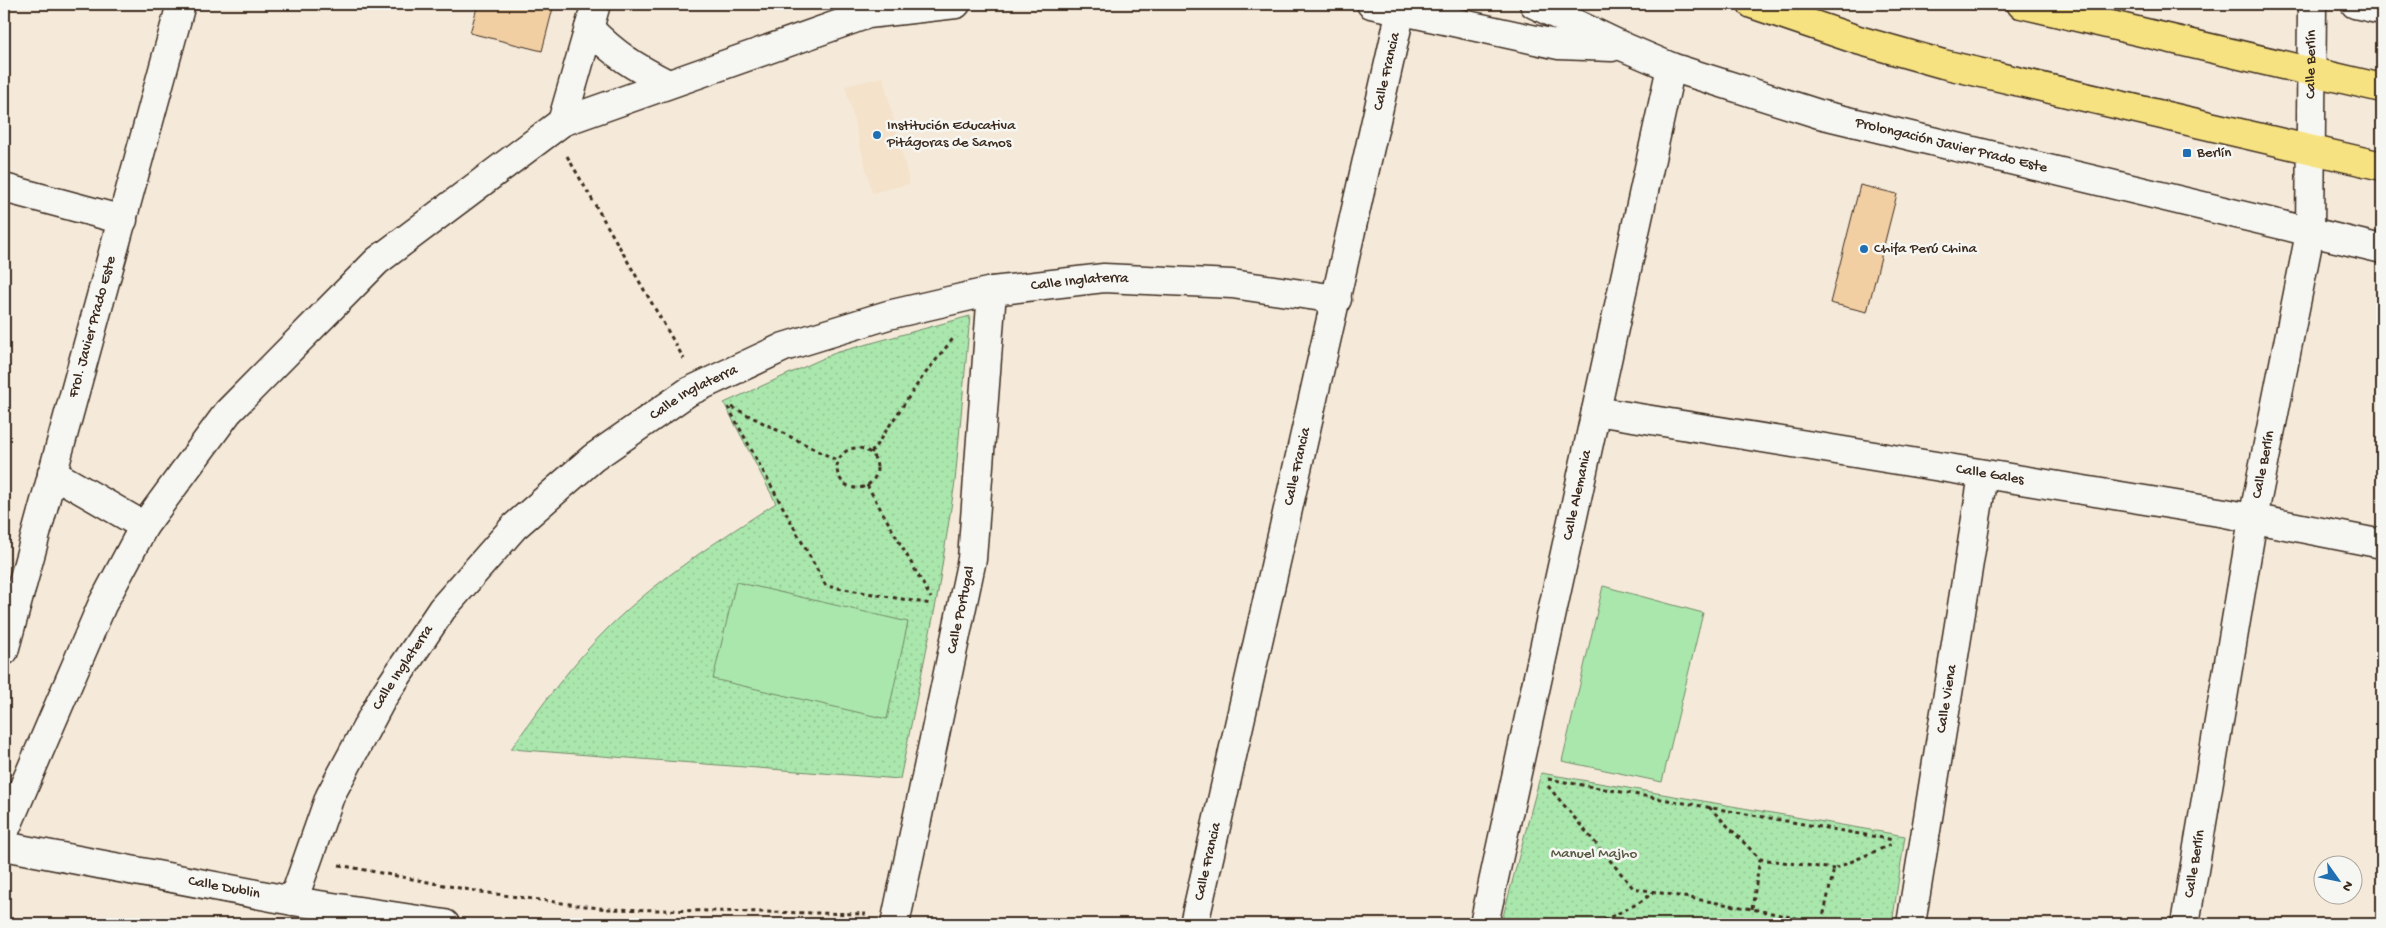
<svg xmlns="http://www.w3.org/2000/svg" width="2386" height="928" font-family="'Gochi Hand',sans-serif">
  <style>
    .built { fill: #f4e2ca }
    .grass { fill: url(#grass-dots); stroke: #728866 }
    .pitch { fill: #aae7ad; stroke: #728866 }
    .building { fill: #f2cfa3; stroke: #3b2a1e }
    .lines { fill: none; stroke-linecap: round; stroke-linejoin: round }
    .minor-casing { stroke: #3b2a1e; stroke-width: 31 }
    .major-casing { stroke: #3b2a1e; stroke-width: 31 }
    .path { stroke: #3b2a1e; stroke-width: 3; stroke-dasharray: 4 4; stroke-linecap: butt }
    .minor { stroke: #f6f6f2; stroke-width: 28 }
    .major { stroke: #f7e281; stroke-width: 28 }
    .poi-dot { fill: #1f6fb2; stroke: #f6f6f2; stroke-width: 2 }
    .labels { text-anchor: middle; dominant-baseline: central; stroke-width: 5; stroke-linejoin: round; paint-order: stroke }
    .street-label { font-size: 15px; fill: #3b2a1e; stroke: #f6f6f2 }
    .poi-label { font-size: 15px; fill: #3b2a1e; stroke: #f6f6f2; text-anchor: start }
    .park-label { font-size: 15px; fill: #575942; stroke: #f6f6f2 }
  </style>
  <defs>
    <pattern id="grass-dots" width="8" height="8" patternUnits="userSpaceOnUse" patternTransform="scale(1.25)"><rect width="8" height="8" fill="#aae7ad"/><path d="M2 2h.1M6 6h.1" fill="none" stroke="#93c694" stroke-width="1.8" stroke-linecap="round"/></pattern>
  </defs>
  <rect width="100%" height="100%" fill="#f5eada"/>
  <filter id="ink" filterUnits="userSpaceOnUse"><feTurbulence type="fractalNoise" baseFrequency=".02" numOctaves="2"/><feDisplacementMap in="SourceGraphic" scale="10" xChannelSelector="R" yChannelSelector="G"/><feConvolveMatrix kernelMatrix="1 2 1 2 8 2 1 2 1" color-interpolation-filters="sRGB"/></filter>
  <g filter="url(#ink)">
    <path class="built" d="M 883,77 L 910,184 L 872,193 L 845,86 Z"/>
    <g class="grass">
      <path d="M 970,316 L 955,482 L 937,598 L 900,779 L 511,749 C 541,706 572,663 611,625 C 660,577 719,540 776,503 L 724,403 L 835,353 Z"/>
      <path d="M 1541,773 L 1905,836 L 1892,924 L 1501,924 Z"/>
    </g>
    <g class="pitch">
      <path d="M 736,582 L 908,622 L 887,719 L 713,679 Z"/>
      <path d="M 1603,586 L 1703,613 L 1662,782 L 1562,761 Z"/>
    </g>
    <g class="building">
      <path d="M 478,4 L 554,4 L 542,51 L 470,33 Z"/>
      <path d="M 1860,185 L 1897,194 L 1867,312 L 1830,303 Z"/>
    </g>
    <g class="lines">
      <g class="minor-casing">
        <g id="minor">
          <path d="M 1371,4 L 1559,45 L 1612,47"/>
          <path id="s1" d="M 1534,4 L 1624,47 L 1671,67 L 1819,114 L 2382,249"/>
          <path d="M 2355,4 L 2382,10"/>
          <path d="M 589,28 C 615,55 635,67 668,84"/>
          <path d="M 562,122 L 596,4"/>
          <path d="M 4,188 L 123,220"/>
          <path id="s2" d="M 1596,411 L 2225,513 L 2382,544"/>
          <path d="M 52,473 L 144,526"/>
          <path id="s3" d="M 4,651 L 181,4"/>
          <path d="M 4,833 L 102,605 L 144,526 L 228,412 L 377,261 L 562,122 L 868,14 L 956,4"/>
          <path id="s4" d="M 4,846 L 293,901 L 445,924"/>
          <path id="s5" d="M 293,901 L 330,796 L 383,697 L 442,609 L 514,527 L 593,458 L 688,392 L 784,347 L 888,315 L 992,291 L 1104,278 L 1232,284 L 1337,299"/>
          <path id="s6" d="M 895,924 L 972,559 L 992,291"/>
          <path id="s7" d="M 1194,924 L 1401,10"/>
          <path id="s8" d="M 1484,924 L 1671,67"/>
          <path id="s9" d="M 1911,924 L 1983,475"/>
          <path id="s10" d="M 2185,924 L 2253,519 L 2310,233 L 2312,4"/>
        </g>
      </g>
      <g class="major-casing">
        <g id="major">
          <path d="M 1752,4 L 1858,40 L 1943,64 L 2382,166"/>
          <path d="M 2021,4 L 2382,88"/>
        </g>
      </g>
      <g class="path">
        <path d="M 567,156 L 684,359"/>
        <path d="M 728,407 L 826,586 L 931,604"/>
        <path d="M 732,407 L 838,461"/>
        <circle cx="857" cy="468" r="20"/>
        <path d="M 871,453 L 921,379 L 955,336"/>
        <path d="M 867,485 L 931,598"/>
        <path d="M 1548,779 L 1894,840"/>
        <path d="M 1548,786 L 1633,888 L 1752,909 L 1824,924"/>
        <path d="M 1709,807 L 1760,859 L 1834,869"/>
        <path d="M 339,865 L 481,892 L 607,909 L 866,914"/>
        <path d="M 1752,909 L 1760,859"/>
        <path d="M 1822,922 L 1834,869 L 1892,844"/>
        <path d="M 1596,924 L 1637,904 L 1653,893"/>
      </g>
      <use href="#minor" class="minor"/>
      <use href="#major" class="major"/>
    </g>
  </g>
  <g class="poi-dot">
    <circle cx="877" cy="135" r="5"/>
    <rect x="2182" y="148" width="10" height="10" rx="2.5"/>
    <circle cx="1864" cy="249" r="5"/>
  </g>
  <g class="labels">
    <g class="street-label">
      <text stroke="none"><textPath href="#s10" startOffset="871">Calle Berlín</textPath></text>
      <text stroke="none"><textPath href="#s7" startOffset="874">Calle Francia</textPath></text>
      <text stroke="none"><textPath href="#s1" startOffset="442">Prolongación Javier Prado Este</textPath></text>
      <text stroke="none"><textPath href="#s5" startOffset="1069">Calle Inglaterra</textPath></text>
      <text stroke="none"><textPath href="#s3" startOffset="336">Frol. Javier Prado Este</textPath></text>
      <text stroke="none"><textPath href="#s5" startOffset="664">Calle Inglaterra</textPath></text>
      <text stroke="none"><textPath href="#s10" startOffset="466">Calle Berlín</textPath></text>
      <text stroke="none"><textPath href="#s7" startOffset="469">Calle Francia</textPath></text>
      <text stroke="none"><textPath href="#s2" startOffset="399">Calle Gales</textPath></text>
      <text stroke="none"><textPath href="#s8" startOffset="439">Calle Alemania</textPath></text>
      <text stroke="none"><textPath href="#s6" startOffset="321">Calle Portugal</textPath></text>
      <text stroke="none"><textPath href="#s5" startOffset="259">Calle Inglaterra</textPath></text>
      <text stroke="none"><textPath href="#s9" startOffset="228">Calle Viena</textPath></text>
      <text stroke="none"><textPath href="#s7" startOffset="64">Calle Francia</textPath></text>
      <text stroke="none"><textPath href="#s10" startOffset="61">Calle Berlín</textPath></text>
      <text stroke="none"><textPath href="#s4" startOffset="224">Calle Dublin</textPath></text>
    </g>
    <g class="poi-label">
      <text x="887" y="126">Institución Educativa<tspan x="887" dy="17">Pitágoras de Samos</tspan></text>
      <text x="2197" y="153">Berlín</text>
      <text x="1874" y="249">Chifa Perú China</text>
    </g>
    <g class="park-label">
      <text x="1594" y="854">Manuel Majho</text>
    </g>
  </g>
  <rect width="2386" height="928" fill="none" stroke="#f6f6f2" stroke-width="20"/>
  <rect x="10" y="10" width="2366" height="908" fill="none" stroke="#3b2a1e" stroke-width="2" filter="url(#ink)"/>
  <g transform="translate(2338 880) rotate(123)"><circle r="24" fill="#f6f6f2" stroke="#aba49d"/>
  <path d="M0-4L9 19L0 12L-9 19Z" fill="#1f6fb2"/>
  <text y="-8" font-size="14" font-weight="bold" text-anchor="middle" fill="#3b2a1e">N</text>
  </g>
</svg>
